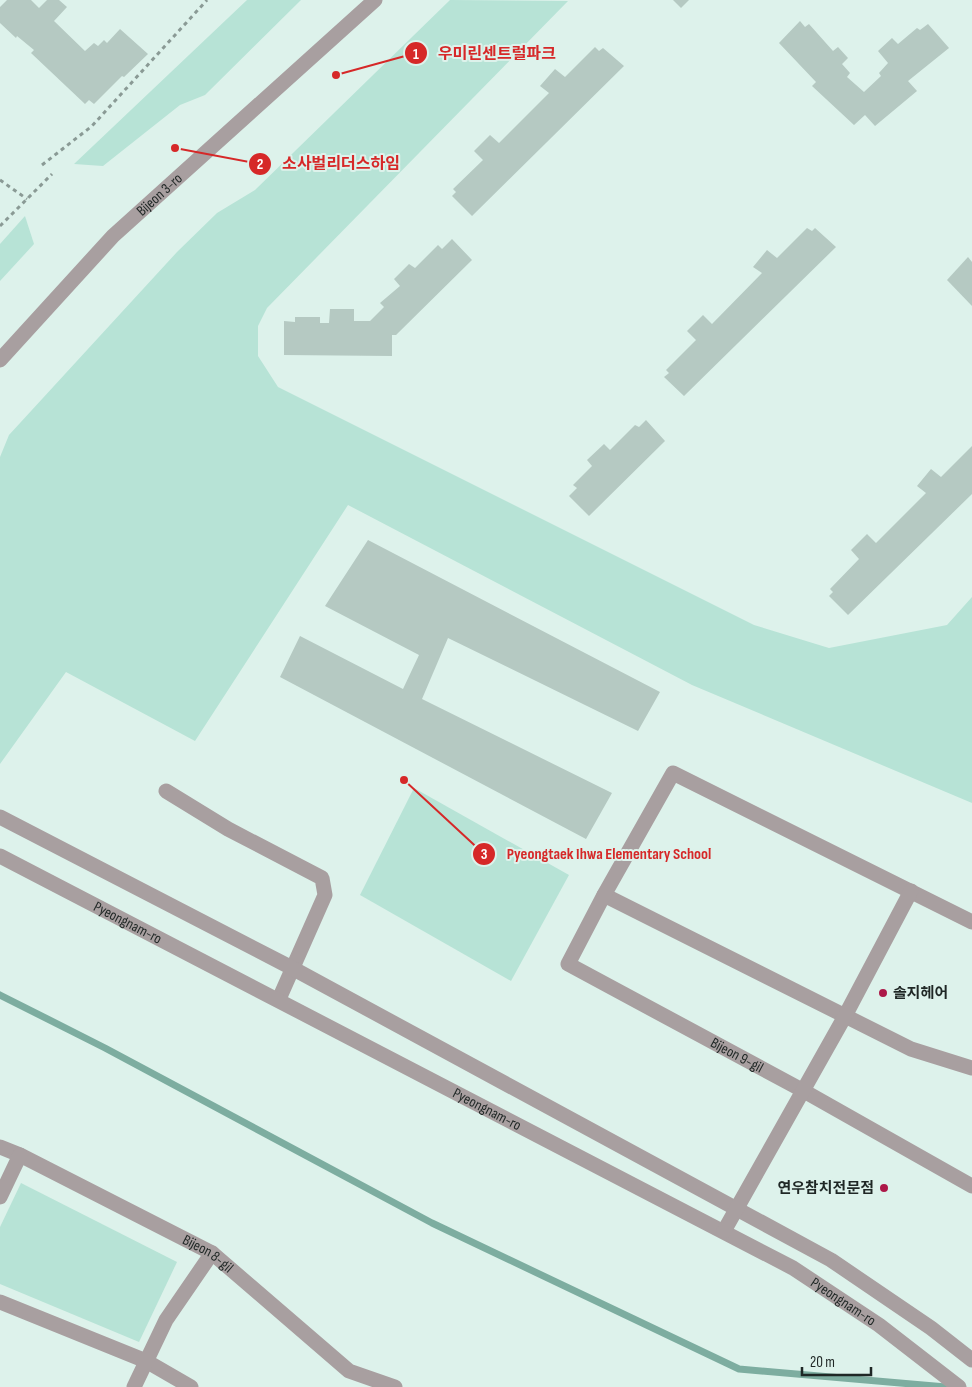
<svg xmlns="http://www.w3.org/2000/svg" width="972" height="1387" font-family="'Sofia Sans Condensed','Noto Sans KR',sans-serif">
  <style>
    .green { fill: #b7e3d6 }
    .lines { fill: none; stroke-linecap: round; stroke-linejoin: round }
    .stream { stroke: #7dada0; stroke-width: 7 }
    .building { fill: #b5c9c2 }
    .path { stroke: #8a9a95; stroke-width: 3; stroke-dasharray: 4 4; stroke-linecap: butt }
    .minor { stroke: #a89fa0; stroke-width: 15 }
    .poi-dot { fill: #ac1848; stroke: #ddf2eb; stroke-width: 2 }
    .labels { text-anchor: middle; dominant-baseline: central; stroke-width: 4; stroke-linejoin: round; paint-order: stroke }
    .street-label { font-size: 15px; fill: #1f2725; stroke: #ddf2eb }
    .poi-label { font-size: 15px; font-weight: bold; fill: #1f2725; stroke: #ddf2eb; text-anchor: start }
    .leader { fill: none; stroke: #d62828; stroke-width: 2 }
    .callout-dot { fill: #d62828; stroke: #ddf2eb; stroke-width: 2 }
    .mark-label { font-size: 15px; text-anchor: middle; font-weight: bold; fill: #fff }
    .callout-label { font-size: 16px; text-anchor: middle; font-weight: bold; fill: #d62828; stroke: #ddf2eb; stroke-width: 4; stroke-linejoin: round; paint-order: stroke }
  </style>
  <rect width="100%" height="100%" fill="#ddf2eb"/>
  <g class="green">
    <path d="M 247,0 L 301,0 L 205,95 L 180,105 L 103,166 L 74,164 Z"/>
    <path d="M 450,0 L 568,1 L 267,308 L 258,326 L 258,356 L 278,387 L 754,625 L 829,648 L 947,625 L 972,597 L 972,803 L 692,685 L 348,505 L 195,741 L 66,672 L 0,764 L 0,457 L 9,435 L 177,252 L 217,213 L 255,190 Z"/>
    <path d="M 25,216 L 34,244 L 0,281 L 0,244 Z"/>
    <path d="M 414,788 L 569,875 L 511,981 L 360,895 Z"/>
    <path d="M 21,1183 L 177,1262 L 139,1342 L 0,1284 L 0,1227 Z"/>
  </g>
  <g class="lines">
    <path class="stream" d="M 0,995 L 105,1048 L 432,1223 L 739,1369 L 946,1387"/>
  </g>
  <g class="building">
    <path d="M 7,0 L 31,0 L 39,8 L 47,0 L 59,0 L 67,7 L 54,21 L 85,51 L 94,43 L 98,46 L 104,40 L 107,43 L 120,29 L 148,54 L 124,77 L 122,76 L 94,104 L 89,100 L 85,104 L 31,53 L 34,50 L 17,36 L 16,38 L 0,23 L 0,7 Z"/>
    <path d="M 673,0 L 689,0 L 681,8 Z"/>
    <path d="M 800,21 L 805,27 L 809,24 L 833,51 L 838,47 L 848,58 L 842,64 L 850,73 L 847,77 L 864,92 L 881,76 L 879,73 L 888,63 L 878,51 L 892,38 L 898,44 L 917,28 L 920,30 L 928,24 L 949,48 L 908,81 L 917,91 L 875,126 L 865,115 L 854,125 L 812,86 L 816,82 L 779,43 Z"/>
    <path d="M 595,47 L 599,51 L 603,48 L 624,66 L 472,216 L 452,196 L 456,192 L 453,189 L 483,160 L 474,151 L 490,135 L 499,143 L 549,93 L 540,86 L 555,69 L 565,77 Z"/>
    <path d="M 807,228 L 812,231 L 815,228 L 836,247 L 684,396 L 664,377 L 669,373 L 666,370 L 696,340 L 687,331 L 703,315 L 712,324 L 762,273 L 753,267 L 767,250 L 777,258 Z"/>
    <path d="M 452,239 L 472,260 L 396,335 L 392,335 L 392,356 L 284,355 L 284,321 L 295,322 L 295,317 L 320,317 L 320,323 L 329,323 L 330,309 L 354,309 L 354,321 L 370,321 L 384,307 L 380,303 L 400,286 L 394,279 L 409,264 L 415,268 L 438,245 L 442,249 Z"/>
    <path d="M 968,257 L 972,262 L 972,306 L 947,280 Z"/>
    <path d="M 646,420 L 665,441 L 589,516 L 569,496 L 577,488 L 573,485 L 592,466 L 587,460 L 604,444 L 610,450 L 635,425 L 639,427 Z"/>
    <path d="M 972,446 L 972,494 L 848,615 L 829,596 L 833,592 L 830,589 L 859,559 L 851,550 L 867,534 L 876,543 L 926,493 L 917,486 L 931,469 L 941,477 Z"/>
    <path d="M 368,540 L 660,692 L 638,731 L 448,638 L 422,699 L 612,793 L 586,839 L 280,677 L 300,636 L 403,689 L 419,655 L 325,606 Z"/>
  </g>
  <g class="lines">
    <g class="path">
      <path d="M 42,165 L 92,126 L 207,0"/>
      <path d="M 0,180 L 27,199"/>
      <path d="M 0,226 L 52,174"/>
    </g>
    <g class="minor">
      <path id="s1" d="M 0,360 L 113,236 L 375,0"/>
      <path d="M 166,791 L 228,829 L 322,878 L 325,895 L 279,999"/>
      <path d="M 0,817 L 292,968 L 831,1260 L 931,1328 L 972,1360"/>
      <path id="s2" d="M 0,856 L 793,1268 L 879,1325 L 959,1387"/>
      <path d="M 604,895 L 911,1049 L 972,1068"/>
      <path id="s3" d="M 972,922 L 673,773 L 604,895 L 568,964 L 802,1090 L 972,1186"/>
      <path id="s4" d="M 0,1147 L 20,1155 L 212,1253 L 349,1371 L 395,1387"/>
      <path d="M 0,1197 L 20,1155"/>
      <path d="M 724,1231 L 845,1016 L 911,891"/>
      <path d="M 0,1302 L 146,1361 L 191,1387"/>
      <path d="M 134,1387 L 166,1320 L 212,1253"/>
    </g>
  </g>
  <g class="poi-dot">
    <circle cx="883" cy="993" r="5"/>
    <circle cx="884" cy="1188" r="5"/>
  </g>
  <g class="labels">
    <g class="street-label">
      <text stroke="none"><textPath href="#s1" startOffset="230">Bijeon 3-ro</textPath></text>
      <text stroke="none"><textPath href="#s2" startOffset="144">Pyeongnam-ro</textPath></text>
      <text stroke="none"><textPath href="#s3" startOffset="744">Bijeon 9-gil</textPath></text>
      <text stroke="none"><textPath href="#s2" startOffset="549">Pyeongnam-ro</textPath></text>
      <text stroke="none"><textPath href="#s4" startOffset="234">Bijeon 8-gil</textPath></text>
      <text stroke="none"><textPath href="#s2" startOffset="954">Pyeongnam-ro</textPath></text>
    </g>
    <g class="poi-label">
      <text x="893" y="993">솔지헤어</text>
      <text x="874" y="1188" text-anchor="end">연우참치전문점</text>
    </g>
  </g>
  <path class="leader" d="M336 75L416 53M175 148L260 164M404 780L484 854"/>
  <g class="callout-dot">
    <circle cx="336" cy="75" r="5"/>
    <circle cx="175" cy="148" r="5"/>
    <circle cx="404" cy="780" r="5"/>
    <circle cx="416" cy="53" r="12"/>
    <circle cx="260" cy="164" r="12"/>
    <circle cx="484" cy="854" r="12"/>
  </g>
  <g class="mark-label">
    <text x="416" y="59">1</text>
    <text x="260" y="169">2</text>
    <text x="484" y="859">3</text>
  </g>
  <g class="callout-label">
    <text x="497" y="59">우미린센트럴파크</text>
    <text x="341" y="169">소사벌리더스하임</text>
    <text x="609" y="859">Pyeongtaek Ihwa Elementary School</text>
  </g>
  <path d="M802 1367v8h69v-8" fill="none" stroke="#1f2725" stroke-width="2.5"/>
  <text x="810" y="1367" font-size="15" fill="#1f2725" stroke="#ddf2eb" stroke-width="4" paint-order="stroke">20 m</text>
</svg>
